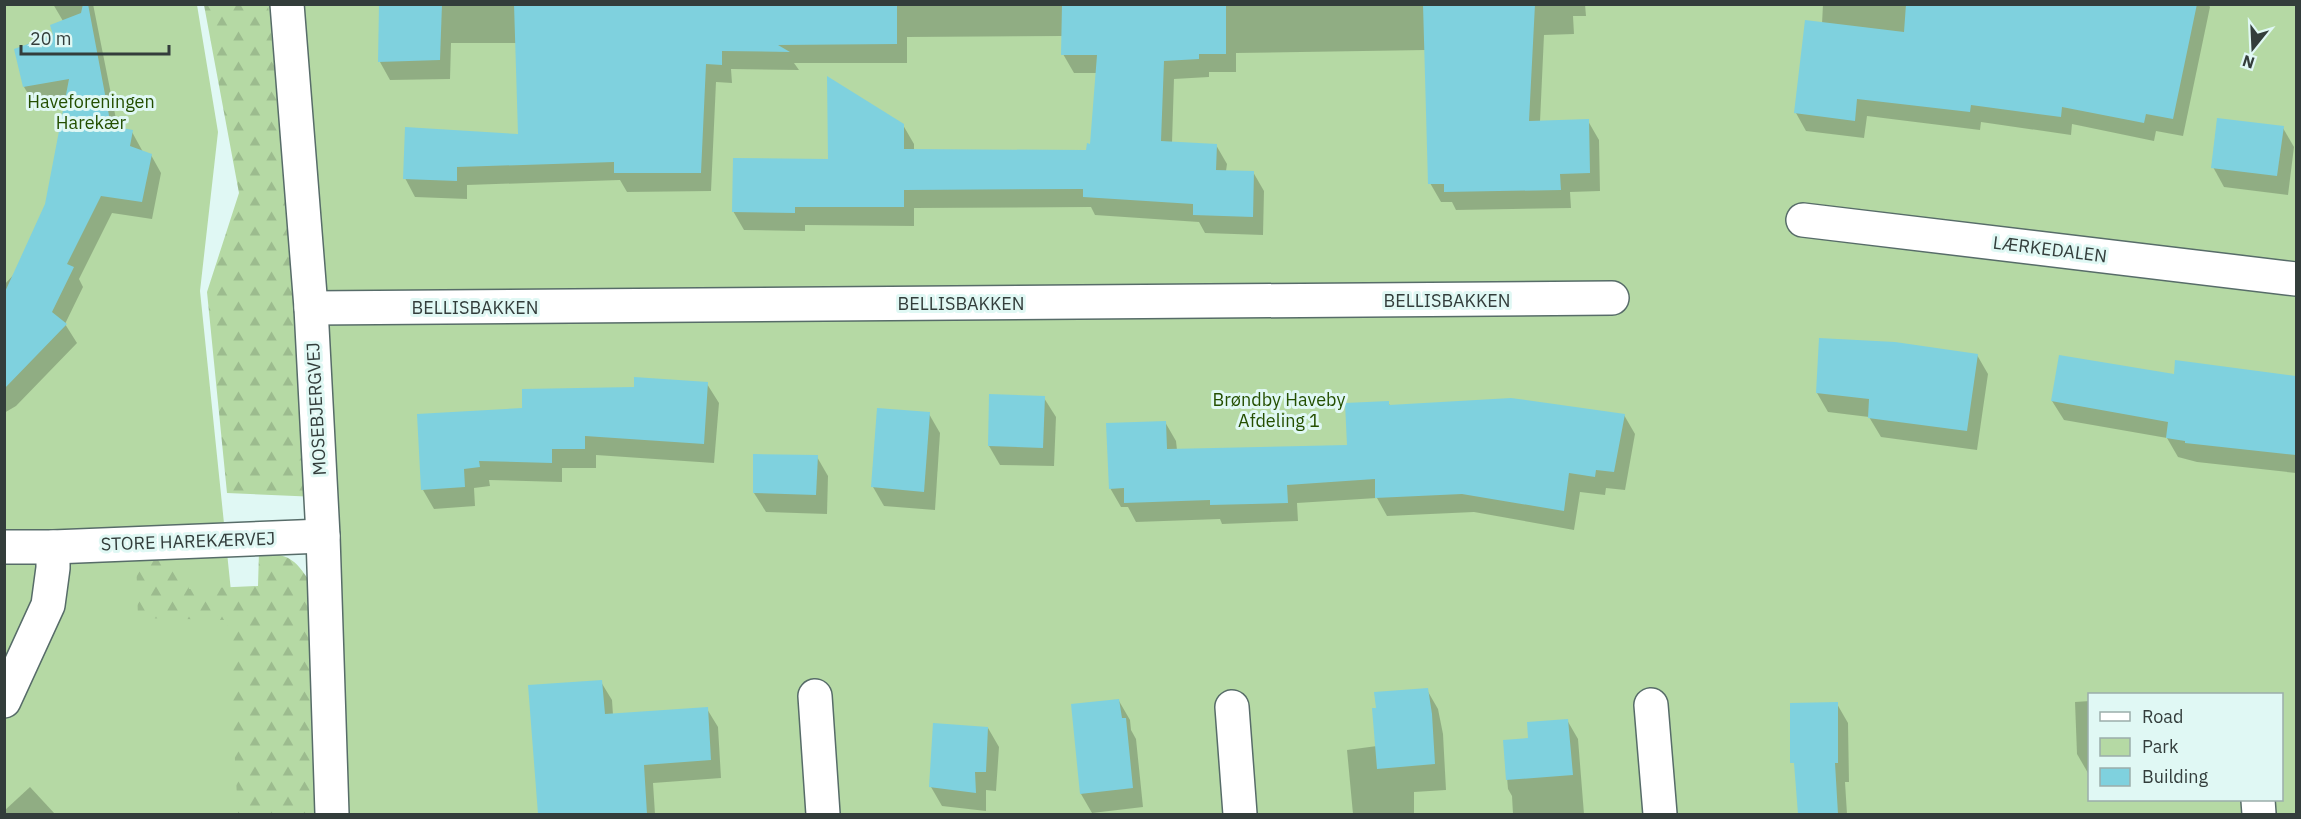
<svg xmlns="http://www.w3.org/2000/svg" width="2301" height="819" font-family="'IBM Plex Sans',sans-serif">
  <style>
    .green { fill: #b5d9a4; fill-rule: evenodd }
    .forest { fill: url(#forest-firs) }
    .shadow { fill: #0003 }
    .building { fill: #7fd1de }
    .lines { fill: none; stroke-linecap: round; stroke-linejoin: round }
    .minor-casing { stroke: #576c69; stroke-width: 36 }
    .minor { stroke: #fff; stroke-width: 33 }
    .labels { text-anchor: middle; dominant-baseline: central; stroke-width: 6; stroke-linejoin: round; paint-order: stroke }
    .park-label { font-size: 18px; fill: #244f01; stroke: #e0f8f4 }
    .street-label { font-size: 18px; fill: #333d3b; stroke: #e0f8f4 }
  </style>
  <defs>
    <pattern id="forest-firs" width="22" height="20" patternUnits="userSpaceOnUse" patternTransform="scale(1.5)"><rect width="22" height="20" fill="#b5d9a4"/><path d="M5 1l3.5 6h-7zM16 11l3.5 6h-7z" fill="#9cbb8e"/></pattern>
  </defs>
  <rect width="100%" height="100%" fill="#e0f8f4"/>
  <g class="green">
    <path d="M 4,5 L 197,5 L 218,132 L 200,291 L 254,814 L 5,814 Z"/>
    <path d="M 262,5 L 2296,5 L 2296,814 L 332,814 ZM 2090,694 L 2282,694 L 2282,800 L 2090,800 Z"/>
  </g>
  <g class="forest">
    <path d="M 204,5 L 268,5 L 318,497 L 227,493 L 207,292 L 239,193 Z"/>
    <path d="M 178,551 L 189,589 L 258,586 L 259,552 C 288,555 294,557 310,582 L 321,814 L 238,814 L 227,620 L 138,618 L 136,556 Z"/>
  </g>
  <g class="shadow">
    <path d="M 53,4 L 93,4 L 118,129 L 132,132 L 143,152 L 151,155 L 161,173 L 152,219 L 112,213 L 79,279 L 83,287 L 65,324 L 77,343 L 16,406 L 4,413 L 4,285 L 18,270 L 47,205 L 66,99 L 35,105 L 24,87 L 63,21 Z"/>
    <path d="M 380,4 L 1585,4 L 1586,16 L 1573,16 L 1574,34 L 1544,35 L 1540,122 L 1588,121 L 1599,140 L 1600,191 L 1570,192 L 1571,208 L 1456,210 L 1452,202 L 1441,202 L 1430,183 L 1426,50 L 1236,53 L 1236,72 L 1209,72 L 1209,77 L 1174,79 L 1172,143 L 1216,145 L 1227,164 L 1226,171 L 1253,172 L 1264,191 L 1263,235 L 1205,233 L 1199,222 L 1095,215 L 1091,207 L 914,208 L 914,226 L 805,225 L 805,231 L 744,230 L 733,211 L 903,125 L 914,144 L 914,151 L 1088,152 L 1092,145 L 1097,73 L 1074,73 L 1063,54 L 1063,36 L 907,37 L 907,63 L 794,63 L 799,70 L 731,69 L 732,83 L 716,82 L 711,191 L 627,192 L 620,180 L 467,185 L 467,199 L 415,197 L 405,178 L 519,135 L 517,43 L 451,43 L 450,79 L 390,80 L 380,62 Z"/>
    <path d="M 1823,4 L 2208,4 L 2210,7 L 2183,136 L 2156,131 L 2154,141 L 2072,124 L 2071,135 L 1981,122 L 1980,130 L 1867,116 L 1864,138 L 1806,131 L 1796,113 L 1822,24 Z"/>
    <path d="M 2283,128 L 2294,147 L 2288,195 L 2224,187 L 2213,167 Z"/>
    <path d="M 1977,355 L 1988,374 L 1977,450 L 1881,437 L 1869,417 L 1828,412 L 1817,393 Z"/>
    <path d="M 2176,362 L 2296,378 L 2296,473 L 2197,462 L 2178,457 L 2167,438 L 2064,420 L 2052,401 L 2175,375 Z"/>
    <path d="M 707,384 L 719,403 L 714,463 L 596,455 L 596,468 L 562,468 L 562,482 L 489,480 L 490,486 L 474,488 L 475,506 L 434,509 L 423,490 L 523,410 L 635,388 Z"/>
    <path d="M 1044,398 L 1056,417 L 1054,466 L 1000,465 L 989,446 Z"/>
    <path d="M 1388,402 L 1390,406 L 1624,415 L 1635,434 L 1625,490 L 1606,488 L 1605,495 L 1580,492 L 1574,530 L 1474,512 L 1387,516 L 1377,498 L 1297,503 L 1298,521 L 1222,524 L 1220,519 L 1136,522 L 1128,507 L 1121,507 L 1110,488 L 1165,422 L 1176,441 L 1177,450 L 1349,447 Z"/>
    <path d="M 929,414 L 940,433 L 935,510 L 884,506 L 873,487 Z"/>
    <path d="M 817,457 L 828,476 L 827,514 L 766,512 L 754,493 Z"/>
    <path d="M 601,682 L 612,700 L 613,715 L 707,709 L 718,727 L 721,778 L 653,783 L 655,814 L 539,814 L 530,686 Z"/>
    <path d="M 1427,690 L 1438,709 L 1443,734 L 1446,790 L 1414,792 L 1414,814 L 1353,814 L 1347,750 L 1377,746 Z"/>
    <path d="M 1119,701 L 1130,720 L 1131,730 L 1136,739 L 1143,807 L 1092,813 L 1081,794 Z"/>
    <path d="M 2090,701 L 2090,773 L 2088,773 L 2077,754 L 2075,702 Z"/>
    <path d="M 1837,704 L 1848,723 L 1849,782 L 1845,782 L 1847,814 L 1799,814 L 1790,705 Z"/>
    <path d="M 1567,720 L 1578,739 L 1584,814 L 1513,814 L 1512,796 L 1508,789 L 1504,742 L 1530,740 Z"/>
    <path d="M 988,728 L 999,747 L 996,791 L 986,790 L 986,811 L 942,806 L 931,787 Z"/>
    <path d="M 30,787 L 55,814 L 4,814 L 4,811 Z"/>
  </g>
  <g class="building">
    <path d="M 83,4 L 88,4 L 111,126 L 133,130 L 130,146 L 152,154 L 142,202 L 101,196 L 67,264 L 74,267 L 52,312 L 67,324 L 4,389 L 4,294 L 45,204 L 69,79 L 23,87 L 14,49 L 53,35 L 50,25 L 81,13 Z"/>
    <path d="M 379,4 L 442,4 L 440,60 L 378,62 Z"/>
    <path d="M 514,4 L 897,4 L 897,44 L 778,45 L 790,52 L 722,51 L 722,65 L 706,64 L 701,173 L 614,173 L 614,162 L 457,167 L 457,181 L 403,179 L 405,127 L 518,134 Z"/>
    <path d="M 1062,4 L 1226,4 L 1226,54 L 1199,54 L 1199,59 L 1164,61 L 1161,141 L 1217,144 L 1216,170 L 1254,171 L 1253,217 L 1193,215 L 1193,204 L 1083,197 L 1083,189 L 904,190 L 904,207 L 795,207 L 795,213 L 732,212 L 733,158 L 828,159 L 827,76 L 904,124 L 904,149 L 1086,150 L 1087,143 L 1090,144 L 1097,55 L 1061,55 Z"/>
    <path d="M 1423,4 L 1535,4 L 1529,121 L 1589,119 L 1590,173 L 1560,174 L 1561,190 L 1444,192 L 1444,184 L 1428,184 Z"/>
    <path d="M 1906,4 L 2197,4 L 2173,119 L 2146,114 L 2144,123 L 2062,107 L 2061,117 L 1971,105 L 1970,112 L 1857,99 L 1855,121 L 1794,113 L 1805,20 L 1904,32 Z"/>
    <path d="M 2217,118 L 2284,126 L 2277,176 L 2211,168 Z"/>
    <path d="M 1819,338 L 1895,342 L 1978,354 L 1967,431 L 1868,418 L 1869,399 L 1816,393 Z"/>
    <path d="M 2059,355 L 2174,374 L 2175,360 L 2296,376 L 2296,455 L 2185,443 L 2185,441 L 2166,438 L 2168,422 L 2051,401 Z"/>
    <path d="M 634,377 L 708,382 L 704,444 L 585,436 L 585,449 L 552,449 L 552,463 L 479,461 L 480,467 L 464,469 L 465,487 L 421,490 L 417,414 L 522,408 L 522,389 L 634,387 Z"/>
    <path d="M 989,394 L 1045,396 L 1043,448 L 988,446 Z"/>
    <path d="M 1511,398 L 1625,414 L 1614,472 L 1596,470 L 1595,477 L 1569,473 L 1564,511 L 1462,494 L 1375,498 L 1375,479 L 1287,485 L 1288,503 L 1210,505 L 1210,500 L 1124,503 L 1124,488 L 1109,489 L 1106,423 L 1166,421 L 1167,449 L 1347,445 L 1345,403 L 1389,401 L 1389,405 Z"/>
    <path d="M 877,408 L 930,412 L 924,492 L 871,487 Z"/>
    <path d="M 753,454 L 818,455 L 816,495 L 753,493 Z"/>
    <path d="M 602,680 L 605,714 L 708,707 L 711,760 L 644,765 L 647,814 L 538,814 L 528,685 Z"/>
    <path d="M 1428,688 L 1432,714 L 1435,764 L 1377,769 L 1372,708 L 1376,708 L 1374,692 Z"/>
    <path d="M 1119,699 L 1122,718 L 1126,718 L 1133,788 L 1080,794 L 1071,704 Z"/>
    <path d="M 1838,702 L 1838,763 L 1835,763 L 1838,814 L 1798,814 L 1794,763 L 1790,763 L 1790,703 Z"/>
    <path d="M 1568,719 L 1573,775 L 1506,780 L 1503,740 L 1528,738 L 1527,722 Z"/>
    <path d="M 933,723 L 988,727 L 986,772 L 975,772 L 976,793 L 929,787 Z"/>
  </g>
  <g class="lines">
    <g class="minor-casing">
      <g id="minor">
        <path d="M 287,4 L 311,308 L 323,536 L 332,814"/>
        <path d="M 1803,220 L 2296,279"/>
        <path d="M 311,308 L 1612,298"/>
        <path d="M 4,547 L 53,547 L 323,536"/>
        <path d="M 815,696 L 823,814"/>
        <path d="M 4,701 L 48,605 L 53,568 L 53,547"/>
        <path d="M 1651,705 L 1660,814"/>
        <path d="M 1232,707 L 1240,814"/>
        <path d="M 2258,800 L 2259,814"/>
      </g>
    </g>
    <use href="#minor" class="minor"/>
  </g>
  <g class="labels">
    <g class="park-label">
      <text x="91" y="101">Haveforeningen<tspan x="91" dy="21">Harekær</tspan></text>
      <text x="1279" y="399">Brøndby Haveby<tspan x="1279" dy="21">Afdeling 1</tspan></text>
    </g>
    <g class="street-label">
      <text transform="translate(2050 249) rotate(7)">LÆRKEDALEN</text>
      <text x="1447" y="300">BELLISBAKKEN</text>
      <text x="961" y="303">BELLISBAKKEN</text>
      <text x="475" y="307">BELLISBAKKEN</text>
      <text transform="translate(316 409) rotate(-93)">MOSEBJERGVEJ</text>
      <text transform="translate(188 541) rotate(-2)">STORE HAREKÆRVEJ</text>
    </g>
  </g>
  <rect width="2301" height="819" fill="none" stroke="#333d3b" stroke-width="12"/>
  <rect x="2088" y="693" width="195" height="108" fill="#e0f8f4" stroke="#9badaa" stroke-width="1.5"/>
  <rect x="2100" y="712" width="30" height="9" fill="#ffffff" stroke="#9badaa" stroke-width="1.5"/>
  <text x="2142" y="723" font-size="18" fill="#333d3b">Road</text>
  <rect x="2100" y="738" width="30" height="18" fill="#b5d9a4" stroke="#9badaa" stroke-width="1.5"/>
  <text x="2142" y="753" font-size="18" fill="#333d3b">Park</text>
  <rect x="2100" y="768" width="30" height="18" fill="#7fd1de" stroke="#9badaa" stroke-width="1.5"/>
  <text x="2142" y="783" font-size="18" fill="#333d3b">Building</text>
  <g transform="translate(2253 48) rotate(198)" stroke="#e0f8f4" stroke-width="4.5" paint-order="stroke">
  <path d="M0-4.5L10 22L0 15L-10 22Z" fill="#333d3b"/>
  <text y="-9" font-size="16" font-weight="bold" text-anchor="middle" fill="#333d3b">N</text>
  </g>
  <path d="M21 45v9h148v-9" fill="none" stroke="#333d3b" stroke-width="3"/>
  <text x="30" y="45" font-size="18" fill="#333d3b" stroke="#e0f8f4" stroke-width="4.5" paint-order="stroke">20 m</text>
</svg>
